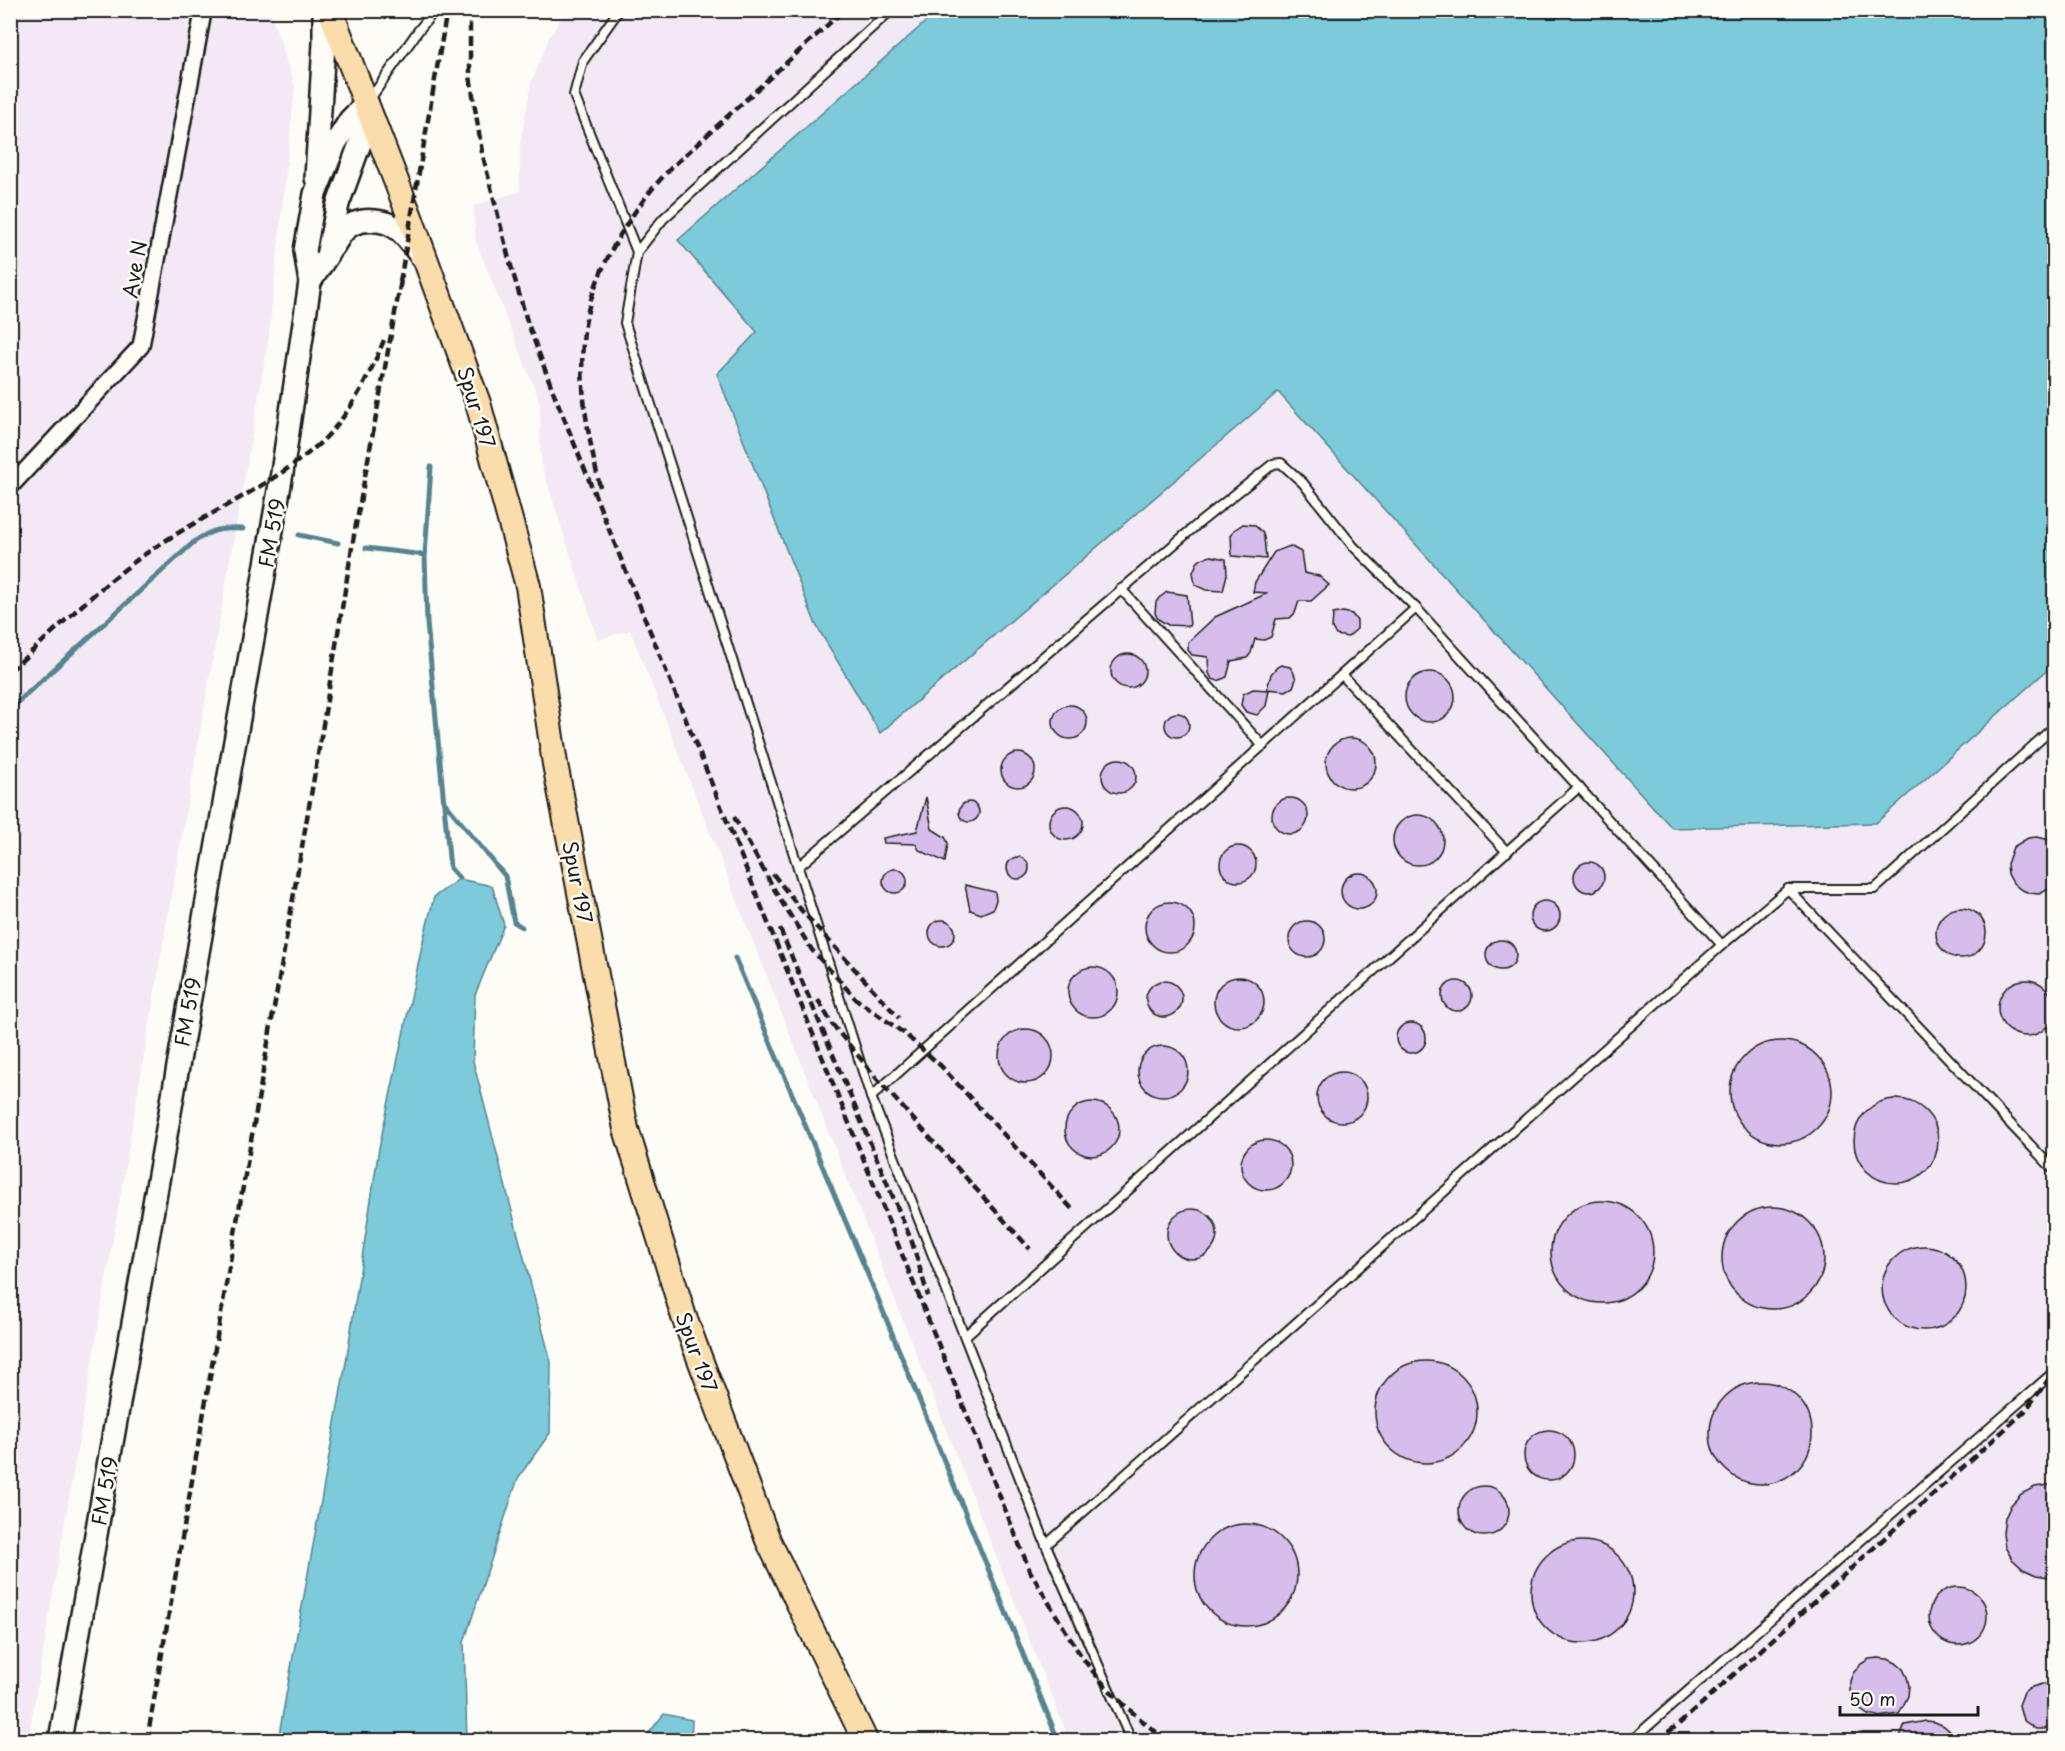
<svg xmlns="http://www.w3.org/2000/svg" width="2065" height="1751" font-family="'Playpen Sans',sans-serif">
  <style>
    .built { fill: #f2e9f4 }
    .water { fill: #7ccada; stroke: #56848e; stroke-width: 1.5 }
    .lines { fill: none; stroke-linecap: round; stroke-linejoin: round }
    .stream { stroke: #56848e; stroke-width: 5 }
    .building { fill: #d7bdec; stroke: #1c1c1c; stroke-width: 1.5 }
    .service-casing { stroke: #1c1c1c; stroke-width: 12 }
    .minor-casing { stroke: #1c1c1c; stroke-width: 20 }
    .secondary-casing { stroke: #1c1c1c; stroke-width: 26 }
    .primary-casing { stroke: #1c1c1c; stroke-width: 28 }
    .service { stroke: #fdfcf7; stroke-width: 8 }
    .minor { stroke: #fdfcf7; stroke-width: 15 }
    .secondary { stroke: #fdfcf7; stroke-width: 21 }
    .primary { stroke: #fbddab; stroke-width: 24 }
    .rail { stroke: #1c1c1c; stroke-width: 4.5; stroke-dasharray: 9 4.5; stroke-linecap: butt }
    .labels { text-anchor: middle; dominant-baseline: central; stroke-width: 5; stroke-linejoin: round; paint-order: stroke }
    .street-label { font-size: 20px; fill: #1c1c1c; stroke: #fdfcf7 }
  </style>
  <rect width="100%" height="100%" fill="#fdfcf7"/>
  <filter id="ink" filterUnits="userSpaceOnUse"><feTurbulence type="fractalNoise" baseFrequency=".0167" numOctaves="2"/><feDisplacementMap in="SourceGraphic" scale="12" xChannelSelector="R" yChannelSelector="G"/><feConvolveMatrix kernelMatrix="1 2 1 2 8 2 1 2 1" color-interpolation-filters="sRGB"/></filter>
  <g filter="url(#ink)">
    <g class="built">
      <path d="M 11,11 L 270,11 L 295,87 L 268,342 L 165,932 L 28,1740 L 11,1740 Z"/>
      <path d="M 565,11 L 938,11 L 678,240 L 758,332 L 880,732 L 1278,392 L 1672,828 L 1876,823 L 2054,664 L 2054,1740 L 1069,1740 L 630,630 L 598,640 L 541,464 L 540,402 L 475,239 L 474,206 L 520,191 L 520,144 L 531,84 L 549,38 Z"/>
    </g>
    <g class="water">
      <path d="M 938,11 L 2054,11 L 2054,664 L 1876,823 L 1672,828 L 1278,392 L 880,733 L 816,625 L 717,374 L 757,332 L 678,240 Z"/>
      <path d="M 459,879 L 492,886 L 504,925 L 475,995 L 473,1061 L 551,1362 L 550,1433 L 518,1478 L 464,1642 L 467,1740 L 278,1740 L 346,1362 L 379,1148 L 423,941 L 434,897 Z"/>
      <path d="M 664,1714 L 692,1720 L 691,1740 L 643,1740 Z"/>
    </g>
    <g class="lines">
      <g class="stream">
        <path d="M 431,467 L 425,555 L 427,623 L 450,868 L 459,878"/>
        <path d="M 299,535 L 338,543"/>
        <path d="M 366,548 L 425,555"/>
        <path d="M 10,709 L 194,542 C 212,529 221,528 243,529"/>
        <path d="M 445,803 L 505,876 L 514,922 L 522,927"/>
        <path d="M 735,958 L 876,1294 L 1058,1740"/>
      </g>
    </g>
    <g class="building">
      <path d="M 1243,524 L 1254,525 L 1262,532 L 1264,537 L 1266,559 L 1232,556 L 1231,535 L 1234,530 Z"/>
      <path d="M 1290,546 L 1301,552 L 1304,573 L 1319,576 L 1329,585 L 1311,601 L 1299,601 L 1295,613 L 1290,618 L 1276,619 L 1271,637 L 1264,640 L 1255,639 L 1251,653 L 1247,658 L 1231,661 L 1227,677 L 1218,681 L 1212,679 L 1209,673 L 1208,657 L 1192,655 L 1188,650 L 1188,642 L 1215,617 L 1268,593 L 1253,592 L 1255,582 L 1274,552 Z"/>
      <path d="M 1211,556 L 1226,559 L 1227,574 L 1223,591 L 1206,590 L 1195,585 L 1193,572 L 1197,563 L 1201,559 Z"/>
      <path d="M 1167,592 L 1187,595 L 1190,626 L 1168,625 L 1158,619 L 1155,613 L 1156,602 L 1159,598 Z"/>
      <path d="M 1343,612 L 1352,614 L 1357,621 L 1357,629 L 1348,637 L 1336,635 L 1332,628 L 1333,614 Z"/>
      <circle cx="1128" cy="671" r="17"/>
      <path d="M 1281,665 L 1290,667 L 1293,671 L 1296,679 L 1293,687 L 1286,691 L 1267,689 L 1271,674 L 1277,667 Z"/>
      <circle cx="1430" cy="697" r="25"/>
      <path d="M 1253,689 L 1269,690 L 1266,706 L 1257,715 L 1246,712 L 1241,705 L 1243,694 Z"/>
      <circle cx="1070" cy="722" r="17"/>
      <circle cx="1177" cy="725" r="12"/>
      <circle cx="1351" cy="763" r="25"/>
      <circle cx="1018" cy="770" r="17"/>
      <circle cx="1119" cy="776" r="17"/>
      <path d="M 926,797 L 932,829 L 945,837 L 948,843 L 945,862 L 919,850 L 916,844 L 884,843 L 883,838 L 917,831 Z"/>
      <circle cx="1290" cy="816" r="18"/>
      <circle cx="969" cy="812" r="10"/>
      <circle cx="1066" cy="823" r="17"/>
      <circle cx="1418" cy="840" r="25"/>
      <path d="M 2037,837 L 2046,839 L 2055,844 L 2055,886 L 2039,894 L 2029,893 L 2020,889 L 2013,883 L 2008,874 L 2007,864 L 2013,847 L 2028,838 Z"/>
      <circle cx="1238" cy="864" r="18"/>
      <circle cx="1018" cy="868" r="11"/>
      <circle cx="1589" cy="877" r="15"/>
      <circle cx="895" cy="881" r="12"/>
      <circle cx="1359" cy="891" r="18"/>
      <path d="M 965,885 L 995,892 L 996,900 L 993,909 L 981,914 L 970,910 Z"/>
      <circle cx="1545" cy="916" r="15"/>
      <circle cx="1170" cy="927" r="25"/>
      <circle cx="1961" cy="933" r="25"/>
      <circle cx="942" cy="933" r="13"/>
      <circle cx="1307" cy="939" r="18"/>
      <circle cx="1501" cy="955" r="15"/>
      <circle cx="1093" cy="992" r="25"/>
      <circle cx="1239" cy="1002" r="25"/>
      <circle cx="2026" cy="1008" r="28"/>
      <circle cx="1457" cy="996" r="15"/>
      <circle cx="1164" cy="999" r="18"/>
      <circle cx="1411" cy="1038" r="15"/>
      <circle cx="1026" cy="1056" r="27"/>
      <circle cx="1781" cy="1092" r="51"/>
      <circle cx="1163" cy="1071" r="25"/>
      <circle cx="1342" cy="1097" r="25"/>
      <circle cx="1896" cy="1141" r="42"/>
      <circle cx="1092" cy="1129" r="27"/>
      <circle cx="1266" cy="1165" r="25"/>
      <circle cx="1602" cy="1252" r="51"/>
      <circle cx="1773" cy="1258" r="51"/>
      <circle cx="1192" cy="1234" r="25"/>
      <circle cx="1924" cy="1288" r="42"/>
      <circle cx="1426" cy="1412" r="51"/>
      <circle cx="1761" cy="1433" r="51"/>
      <circle cx="1549" cy="1455" r="25"/>
      <path d="M 2055,1484 L 2055,1578 L 2036,1575 L 2023,1569 L 2012,1559 L 2005,1547 L 2003,1533 L 2005,1518 L 2011,1505 L 2021,1494 L 2035,1487 Z"/>
      <circle cx="1484" cy="1511" r="25"/>
      <circle cx="1246" cy="1575" r="51"/>
      <circle cx="1582" cy="1592" r="51"/>
      <circle cx="1958" cy="1616" r="29"/>
      <path d="M 1878,1658 L 1888,1659 L 1896,1663 L 1903,1669 L 1907,1677 L 1909,1686 L 1908,1696 L 1899,1714 L 1878,1717 L 1868,1715 L 1859,1709 L 1853,1701 L 1850,1691 L 1850,1681 L 1854,1671 L 1861,1664 L 1869,1659 Z"/>
      <path d="M 2042,1684 L 2055,1688 L 2055,1726 L 2044,1729 L 2036,1729 L 2023,1720 L 2019,1705 L 2024,1692 L 2029,1688 Z"/>
      <path d="M 1926,1721 L 1935,1722 L 1944,1726 L 1959,1740 L 1899,1740 L 1905,1725 Z"/>
    </g>
    <g class="lines">
      <g class="service-casing">
        <g id="service">
          <path d="M 619,10 L 583,61 L 574,95 L 637,252"/>
          <path d="M 891,10 L 663,219 L 637,252 L 625,323 L 871,1097 L 1046,1545 L 1131,1740"/>
          <path d="M 370,99 L 418,31 L 435,10"/>
          <path d="M 1121,589 L 1263,746"/>
          <path d="M 1342,675 L 1507,852"/>
          <path d="M 798,867 L 1199,523 L 1273,464 L 1281,463 L 1303,483 L 1353,546 L 1416,608"/>
          <path d="M 1788,889 L 2054,1170"/>
          <path d="M 871,1097 L 1416,608 L 1722,945"/>
          <path d="M 965,1336 L 1579,787"/>
          <path d="M 1046,1545 L 1722,945 L 1788,889 L 1875,889 L 2054,727"/>
          <path d="M 1632,1740 L 2054,1372"/>
        </g>
      </g>
      <g class="minor-casing">
        <path id="minor" d="M 10,487 L 141,346 L 202,18 L 199,10"/>
      </g>
      <g class="secondary-casing">
        <g id="secondary">
          <path d="M 316,178 L 324,43 L 324,10"/>
          <path d="M 332,248 C 336,243 339,236 343,232 C 356,216 385,218 400,231 C 408,238 415,249 422,257"/>
          <path d="M 310,282 L 327,256 L 338,204 L 362,138 L 367,103"/>
          <path d="M 60,1740 L 282,473 L 310,282 L 305,251 L 315,194 L 335,144 L 350,120 L 367,103"/>
        </g>
      </g>
      <g class="primary-casing">
        <path id="primary" d="M 330,10 L 410,217 L 478,403 L 528,586 L 555,764 L 626,1129 L 684,1317 L 768,1540 L 865,1740"/>
      </g>
      <use href="#service" class="service"/>
      <use href="#minor" class="minor"/>
      <use href="#secondary" class="secondary"/>
      <use href="#primary" class="primary"/>
      <g class="rail">
        <path d="M 470,10 L 470,76 L 482,152 L 509,259 L 527,321 L 553,391 L 1030,1571 C 1046,1598 1062,1625 1078,1651 C 1101,1686 1134,1716 1167,1740"/>
        <path d="M 400,282 L 447,10"/>
        <path d="M 600,487 C 588,436 578,385 584,332 C 591,274 631,209 671,168 L 844,10"/>
        <path d="M 10,671 C 53,633 95,590 141,557 C 198,516 266,491 319,444 C 349,417 369,377 384,340"/>
        <path d="M 734,817 L 778,896 L 812,950 L 856,999 L 905,1034 L 941,1066 L 1074,1211"/>
        <path d="M 773,874 L 802,911 L 899,1018"/>
        <path d="M 780,929 L 912,1242 L 928,1296"/>
        <path d="M 818,1000 L 832,1024 L 878,1080 L 1030,1249"/>
        <path d="M 147,1740 L 320,743 L 353,541 L 402,275"/>
        <path d="M 1657,1740 L 1678,1725 L 2025,1411 L 2054,1372"/>
      </g>
    </g>
  </g>
  <g class="labels">
    <g class="street-label">
      <text transform="translate(134 269) rotate(-80)">Ave N</text>
      <text transform="translate(477 407) rotate(73)">Spur 197</text>
      <text transform="translate(271 533) rotate(-80)">FM 519</text>
      <text transform="translate(578 882) rotate(79)">Spur 197</text>
      <text transform="translate(187 1012) rotate(-80)">FM 519</text>
      <text transform="translate(697 1352) rotate(70)">Spur 197</text>
      <text transform="translate(104 1491) rotate(-80)">FM 519</text>
    </g>
  </g>
  <rect width="2065" height="1751" fill="none" stroke="#fdfcf7" stroke-width="36"/>
  <rect x="18" y="18" width="2029" height="1715" fill="none" stroke="#1c1c1c" stroke-width="2" filter="url(#ink)"/>
  <path d="M1840 1706v9h138v-9" fill="none" stroke="#1c1c1c" stroke-width="3"/>
  <text x="1849" y="1706" font-size="18" fill="#1c1c1c" stroke="#fdfcf7" stroke-width="4.5" paint-order="stroke">50 m</text>
</svg>
